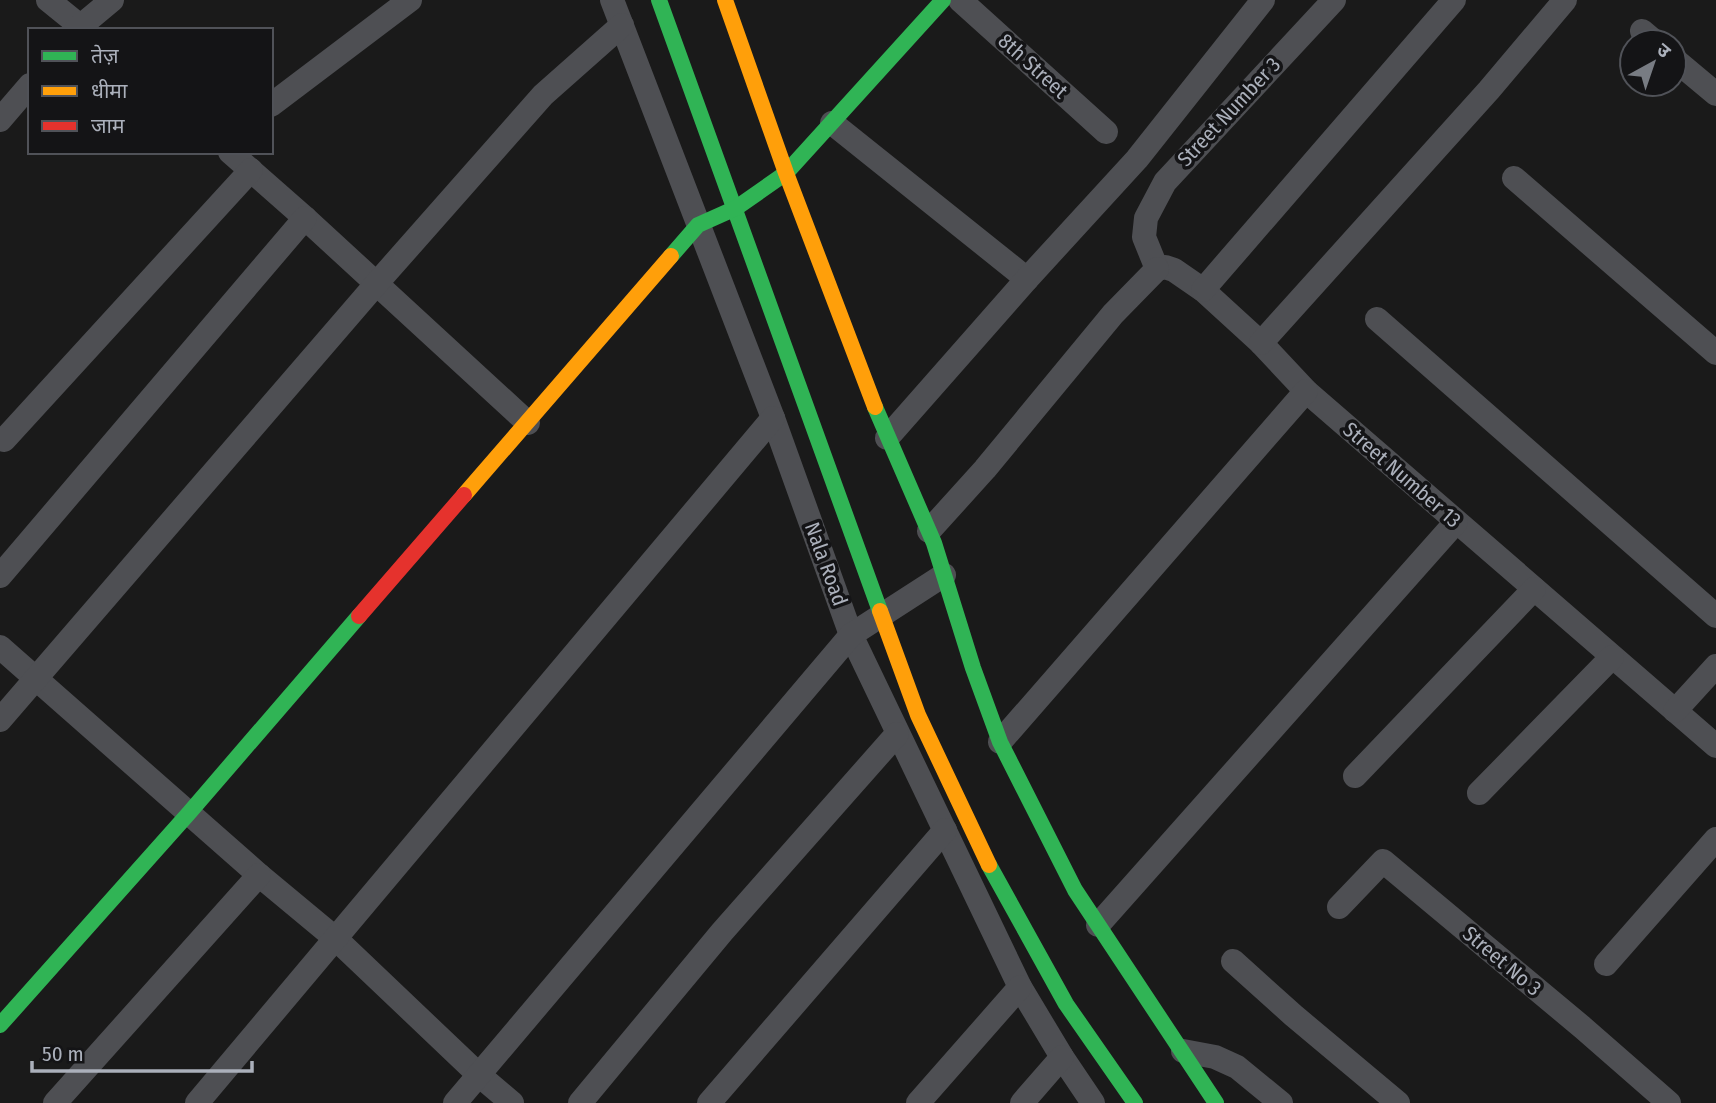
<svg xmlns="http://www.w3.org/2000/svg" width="1716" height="1103" font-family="'Fira Sans Condensed','Noto Sans Devanagari',sans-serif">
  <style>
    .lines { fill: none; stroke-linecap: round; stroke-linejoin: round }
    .street { stroke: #4e4f53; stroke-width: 24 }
    .fast { stroke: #30b455; stroke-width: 16 }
    .slow { stroke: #ff9f0a; stroke-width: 16 }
    .jam { stroke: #e5322d; stroke-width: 16 }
    .labels { text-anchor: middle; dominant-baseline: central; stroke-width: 7; stroke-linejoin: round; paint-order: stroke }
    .street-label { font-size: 21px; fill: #abb0bb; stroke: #141416 }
  </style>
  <rect width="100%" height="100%" fill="#1a1a1a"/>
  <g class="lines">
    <g class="street">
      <path d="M 48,0 L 85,30"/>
      <path d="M 612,0 L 773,418 L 851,635 L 1020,987 L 1062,1057 L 1093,1103"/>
      <path d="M 960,0 L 1106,132"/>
      <path d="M 76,30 L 112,0"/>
      <path d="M 1642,31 L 1655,42"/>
      <path d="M 1674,59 L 1716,94"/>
      <path d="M 271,105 L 410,0"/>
      <path d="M 0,120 L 30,85"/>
      <path d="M 832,123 L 1027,279"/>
      <path d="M 230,152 L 305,218 L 528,423"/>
      <path d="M 1514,178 L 1716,353"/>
      <path d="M 1157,269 L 1165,267 L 1174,270 L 1203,290 L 1261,343 L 1306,391 L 1716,746"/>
      <path d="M 1157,269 L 1144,237 L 1146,218 L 1165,182 L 1334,0"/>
      <path d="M 1203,290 L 1454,0"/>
      <path d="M 1377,319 L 1716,616"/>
      <path d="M 1261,343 L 1489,90 L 1565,0"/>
      <path d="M 887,438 L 1027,279 L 1137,159 L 1263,0"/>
      <path d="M 4,440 L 251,170"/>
      <path d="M 929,531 L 985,469 L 1113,314 L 1157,269"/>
      <path d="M 0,576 L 305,218"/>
      <path d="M 0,647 L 259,875 L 336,939 L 479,1075 L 512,1103"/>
      <path d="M 1675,711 L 1716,666"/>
      <path d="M 0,720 L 377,283 L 543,95 L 622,25"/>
      <path d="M 1000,742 L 1306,391"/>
      <path d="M 1355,776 L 1534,589"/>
      <path d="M 1479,793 L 1612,657"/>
      <path d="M 1339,907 L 1383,861 L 1582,1027 L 1669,1103"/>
      <path d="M 1098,925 L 1456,522"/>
      <path d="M 1233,961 L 1293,1015 L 1398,1103"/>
      <path d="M 1606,964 L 1716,839"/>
      <path d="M 1183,1051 L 1215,1057 L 1237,1067 L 1281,1103"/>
      <path d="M 55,1103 L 259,875"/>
      <path d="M 197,1103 L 773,418"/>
      <path d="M 455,1103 L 851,635 L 944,575"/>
      <path d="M 580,1103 L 722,932 L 897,734"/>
      <path d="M 709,1103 L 945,830"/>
      <path d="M 918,1103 L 1020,987"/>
      <path d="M 1022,1103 L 1062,1057"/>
    </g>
    <g class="fast">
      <path d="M 659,0 L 880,611"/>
      <path d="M 671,256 L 698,225 L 736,208 L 786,173 L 943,0"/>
      <path d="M 875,407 L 934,543 L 973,668 L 1000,742 L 1075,890 L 1216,1103"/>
      <path d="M 989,865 L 1066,1004 L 1135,1103"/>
      <path d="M 0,1025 L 189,813 L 359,616"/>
    </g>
    <g class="slow">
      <path d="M 725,0 L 786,173 L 875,407"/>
      <path d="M 464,495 L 671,256"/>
      <path d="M 880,611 L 918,715 L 989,865"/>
    </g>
    <path class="jam" d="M 359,616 L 464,495"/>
  </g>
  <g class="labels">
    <g class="street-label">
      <text transform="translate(1033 66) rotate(42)">8th Street</text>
      <text transform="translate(1229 112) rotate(-47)">Street Number 3</text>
      <text transform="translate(1402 475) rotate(41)">Street Number 13</text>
      <text transform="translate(826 564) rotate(70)">Nala Road</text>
      <text transform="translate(1502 961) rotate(40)">Street No 3</text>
    </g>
  </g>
  <rect x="28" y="28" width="245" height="126" fill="#141416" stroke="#505258" stroke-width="2"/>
  <rect x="42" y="51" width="35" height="10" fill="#30b455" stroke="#505258" stroke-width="2"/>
  <text x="91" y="63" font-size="21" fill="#abb0bb">तेज़</text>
  <rect x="42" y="86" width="35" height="10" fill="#ff9f0a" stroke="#505258" stroke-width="2"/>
  <text x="91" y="98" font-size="21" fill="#abb0bb">धीमा</text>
  <rect x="42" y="121" width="35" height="10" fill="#e5322d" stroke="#505258" stroke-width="2"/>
  <text x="91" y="133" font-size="21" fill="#abb0bb">जाम</text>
  <g transform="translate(1653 63) rotate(40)"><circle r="33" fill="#141416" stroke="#505258" stroke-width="2"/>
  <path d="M0-5L12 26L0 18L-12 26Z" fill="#787c83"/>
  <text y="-10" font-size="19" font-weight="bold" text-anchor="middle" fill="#abb0bb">उ</text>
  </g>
  <path d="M32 1061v10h220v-10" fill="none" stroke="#abb0bb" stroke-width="3.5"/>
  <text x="42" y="1061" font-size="21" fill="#abb0bb" stroke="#141416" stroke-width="5" paint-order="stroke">50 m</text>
</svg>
